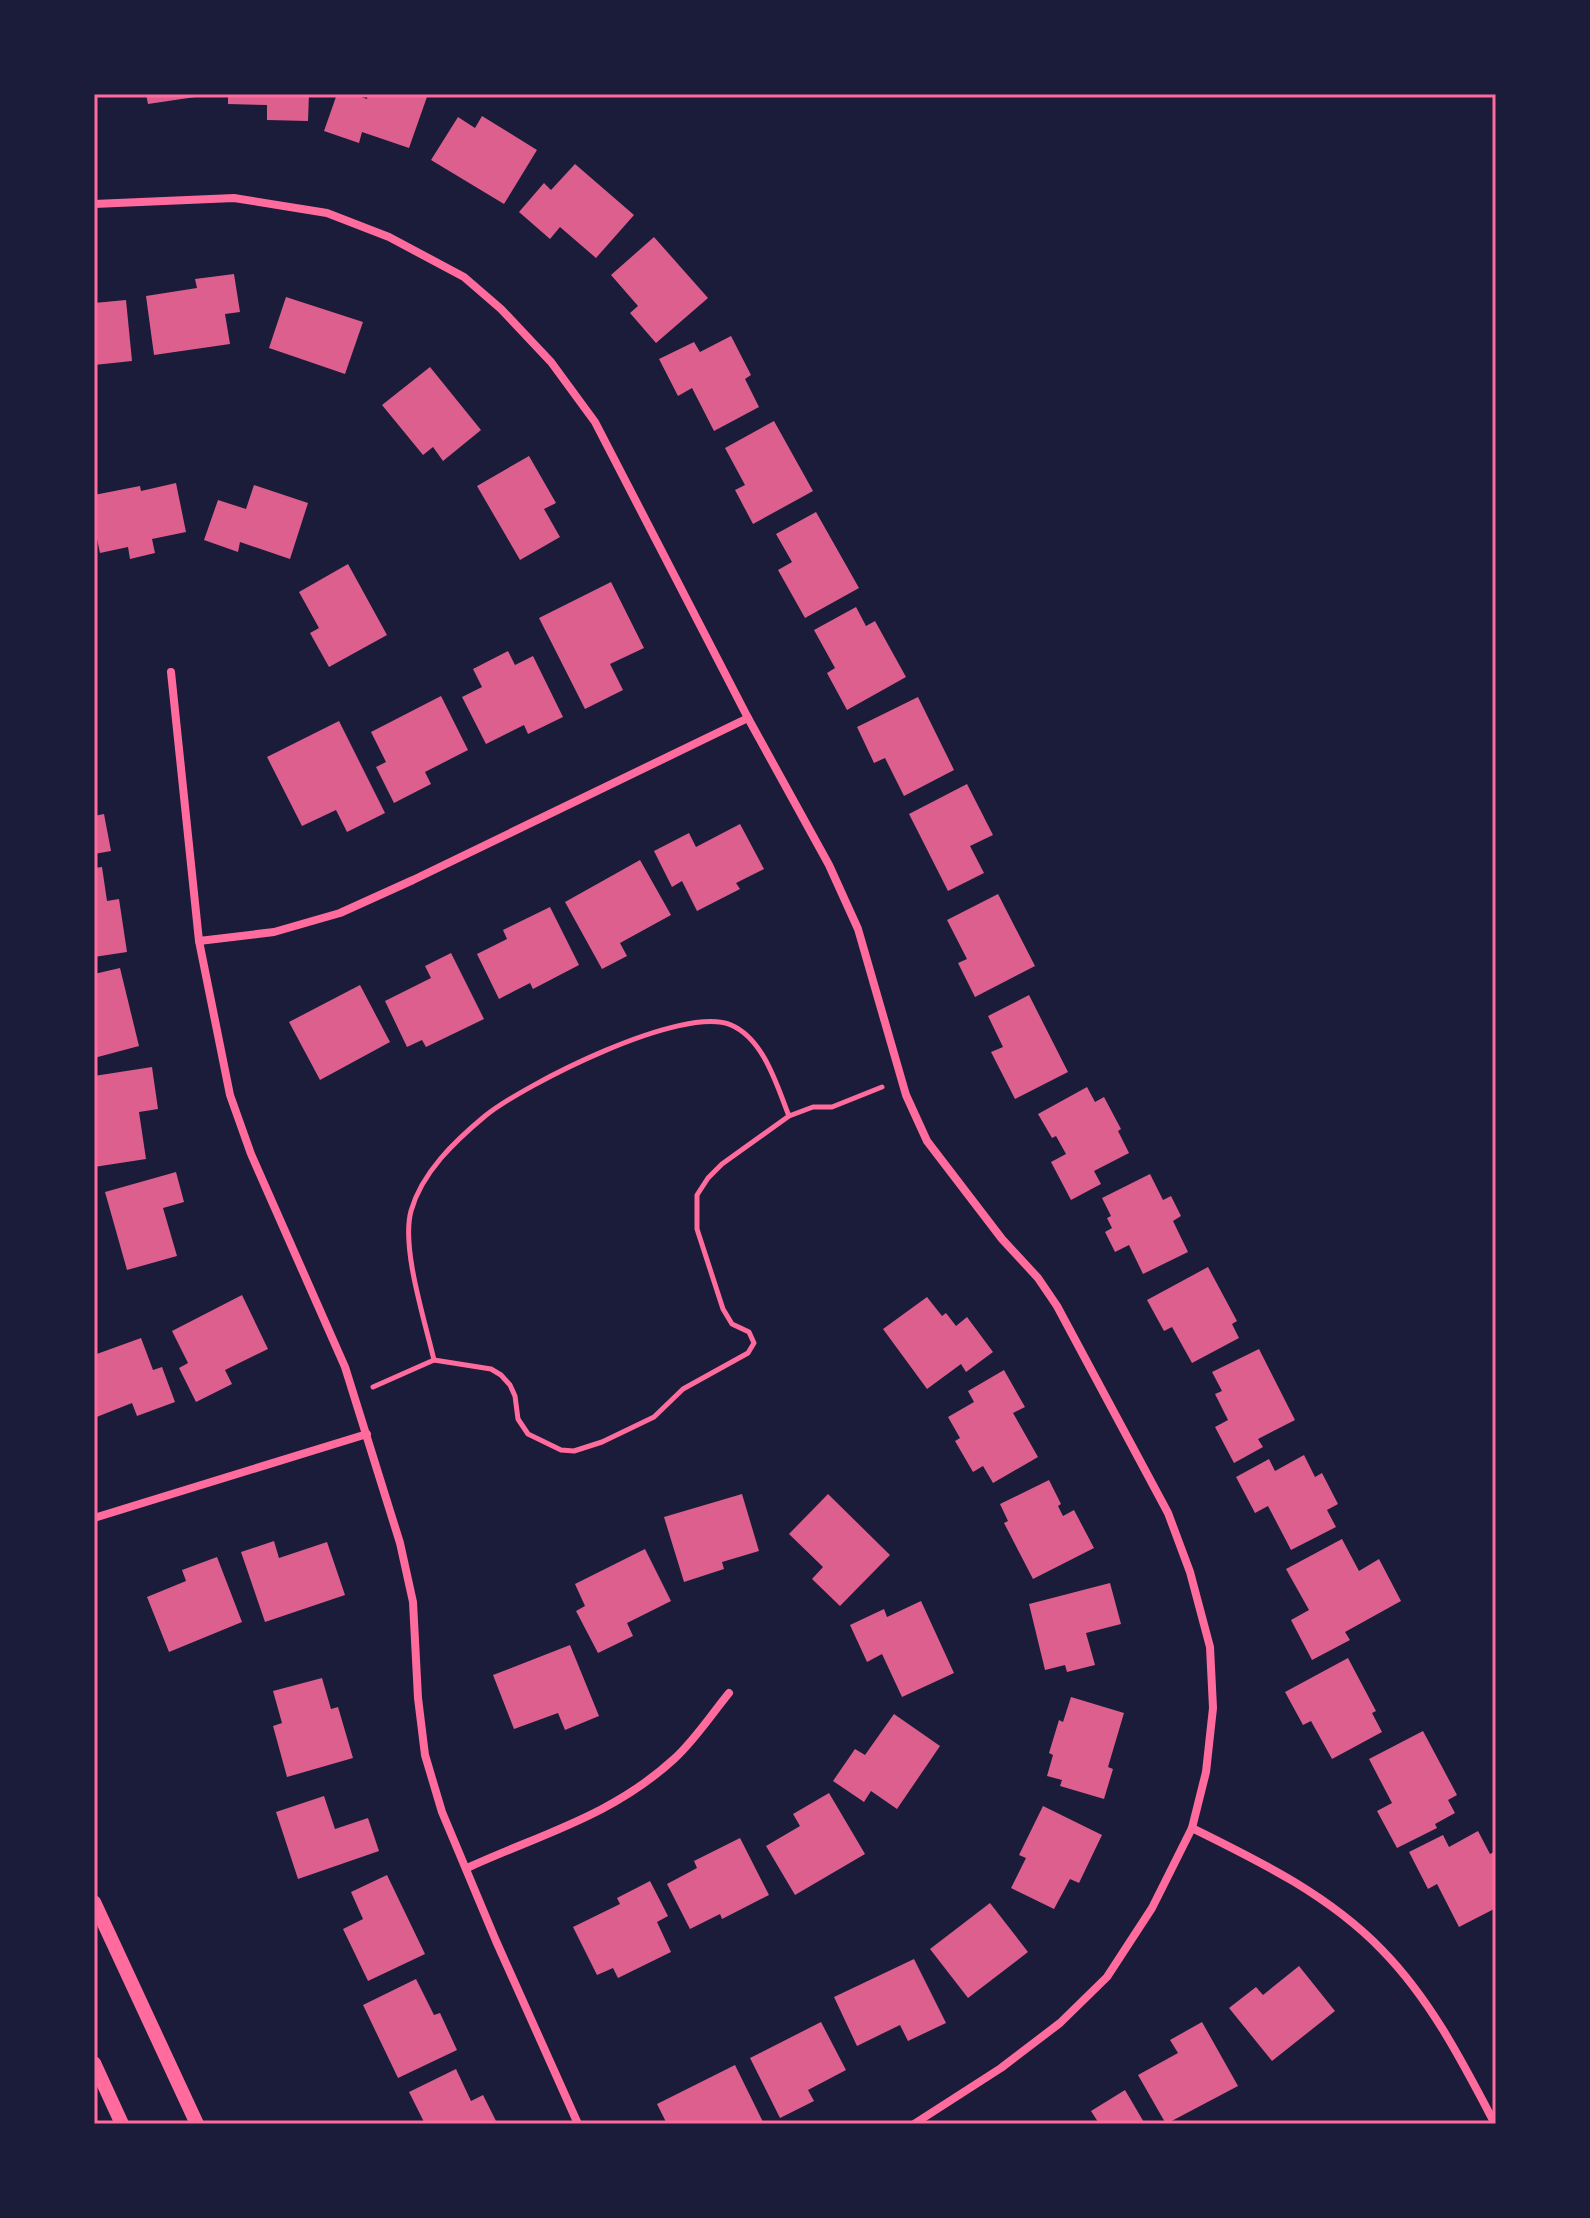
<svg xmlns="http://www.w3.org/2000/svg" width="1590" height="2218" font-family="'Source Sans 3',sans-serif">
  <style>
    .building { fill: #dd5f8e }
    .lines { fill: none; stroke-linecap: round; stroke-linejoin: round }
    .path { stroke: #ff6b9d; stroke-width: 5 }
    .minor { stroke: #ff6b9d; stroke-width: 8 }
    .tertiary { stroke: #ff6b9d; stroke-width: 14 }
    .neatline { fill: none; stroke: #ff6b9d; stroke-width: 3 }
  </style>
  <rect width="100%" height="100%" fill="#1b1b3a"/>
  <g class="building">
    <path d="M 146,94 L 201,94 L 202,96 L 148,104 Z"/>
    <path d="M 228,94 L 309,94 L 308,121 L 267,120 L 267,105 L 228,104 Z"/>
    <path d="M 337,94 L 352,94 L 367,99 L 368,94 L 428,94 L 409,148 L 362,132 L 359,143 L 324,131 Z"/>
    <path d="M 482,116 L 537,150 L 504,204 L 431,160 L 458,117 L 475,128 Z"/>
    <path d="M 575,164 L 634,215 L 596,258 L 560,227 L 550,239 L 519,212 L 544,183 L 551,190 Z"/>
    <path d="M 654,237 L 708,298 L 656,343 L 630,313 L 638,306 L 611,275 Z"/>
    <path d="M 234,274 L 240,312 L 225,314 L 230,344 L 154,355 L 146,296 L 197,288 L 195,279 Z"/>
    <path d="M 286,297 L 363,322 L 345,374 L 269,348 Z"/>
    <path d="M 126,300 L 132,361 L 94,365 L 94,303 Z"/>
    <path d="M 731,336 L 751,375 L 745,379 L 759,407 L 714,431 L 692,388 L 678,396 L 659,359 L 694,342 L 700,352 Z"/>
    <path d="M 430,367 L 481,430 L 443,461 L 433,447 L 423,455 L 382,405 Z"/>
    <path d="M 774,421 L 813,491 L 753,524 L 735,490 L 745,485 L 725,448 Z"/>
    <path d="M 529,456 L 556,503 L 544,509 L 560,537 L 520,560 L 477,486 Z"/>
    <path d="M 176,483 L 186,532 L 152,539 L 155,553 L 130,559 L 128,547 L 100,553 L 94,525 L 94,495 L 140,486 L 141,491 Z"/>
    <path d="M 254,485 L 308,503 L 290,559 L 240,542 L 238,552 L 204,540 L 218,500 L 246,509 Z"/>
    <path d="M 816,512 L 859,588 L 805,618 L 778,570 L 792,562 L 776,534 Z"/>
    <path d="M 348,564 L 387,635 L 329,667 L 310,633 L 319,628 L 299,592 Z"/>
    <path d="M 611,582 L 644,648 L 610,664 L 623,690 L 585,709 L 539,618 Z"/>
    <path d="M 856,607 L 866,626 L 875,621 L 906,677 L 847,710 L 827,673 L 835,668 L 814,630 Z"/>
    <path d="M 508,651 L 515,665 L 533,656 L 563,717 L 528,734 L 524,725 L 486,744 L 462,697 L 482,687 L 473,669 Z"/>
    <path d="M 441,696 L 468,750 L 425,772 L 431,784 L 394,803 L 376,767 L 386,762 L 371,732 Z"/>
    <path d="M 918,697 L 954,770 L 904,796 L 885,758 L 874,763 L 857,727 Z"/>
    <path d="M 339,721 L 385,813 L 347,832 L 336,810 L 302,826 L 267,757 Z"/>
    <path d="M 967,784 L 993,835 L 970,846 L 984,873 L 948,891 L 909,814 Z"/>
    <path d="M 104,814 L 111,851 L 94,854 L 94,816 Z"/>
    <path d="M 740,824 L 764,869 L 736,883 L 740,889 L 697,911 L 682,881 L 672,887 L 654,851 L 689,833 L 696,847 Z"/>
    <path d="M 640,860 L 671,915 L 620,943 L 627,956 L 602,969 L 565,902 Z"/>
    <path d="M 102,867 L 107,901 L 119,899 L 127,952 L 94,957 L 94,868 Z"/>
    <path d="M 998,894 L 1035,966 L 975,997 L 958,963 L 967,959 L 947,920 Z"/>
    <path d="M 550,907 L 579,965 L 533,989 L 530,983 L 499,999 L 477,954 L 507,939 L 503,930 Z"/>
    <path d="M 451,953 L 484,1019 L 426,1047 L 422,1040 L 407,1047 L 385,1001 L 431,978 L 425,966 Z"/>
    <path d="M 120,968 L 139,1046 L 94,1058 L 94,974 Z"/>
    <path d="M 360,985 L 390,1042 L 320,1080 L 289,1022 Z"/>
    <path d="M 1029,995 L 1068,1072 L 1015,1099 L 991,1052 L 1003,1047 L 988,1016 Z"/>
    <path d="M 152,1067 L 158,1109 L 139,1112 L 146,1159 L 94,1167 L 94,1076 Z"/>
    <path d="M 1087,1087 L 1095,1102 L 1104,1097 L 1121,1129 L 1118,1131 L 1129,1153 L 1094,1171 L 1101,1184 L 1071,1200 L 1051,1162 L 1066,1154 L 1056,1136 L 1052,1138 L 1038,1114 Z"/>
    <path d="M 176,1172 L 184,1202 L 163,1208 L 177,1256 L 127,1270 L 105,1192 Z"/>
    <path d="M 1150,1174 L 1163,1200 L 1171,1196 L 1181,1216 L 1173,1221 L 1188,1252 L 1143,1274 L 1129,1245 L 1115,1252 L 1105,1232 L 1112,1228 L 1107,1218 L 1111,1216 L 1102,1198 Z"/>
    <path d="M 1208,1267 L 1237,1321 L 1232,1324 L 1239,1338 L 1192,1363 L 1172,1327 L 1164,1331 L 1147,1300 Z"/>
    <path d="M 242,1295 L 268,1349 L 225,1370 L 232,1384 L 196,1402 L 179,1368 L 188,1363 L 172,1331 Z"/>
    <path d="M 927,1297 L 942,1316 L 946,1313 L 956,1326 L 967,1317 L 993,1352 L 966,1372 L 961,1364 L 927,1389 L 883,1329 Z"/>
    <path d="M 141,1338 L 153,1370 L 162,1367 L 175,1402 L 137,1416 L 132,1403 L 94,1418 L 94,1355 Z"/>
    <path d="M 1259,1349 L 1295,1420 L 1258,1439 L 1263,1447 L 1234,1463 L 1215,1427 L 1228,1420 L 1215,1394 L 1222,1391 L 1212,1372 Z"/>
    <path d="M 1004,1370 L 1025,1407 L 1013,1413 L 1038,1457 L 993,1483 L 983,1466 L 973,1472 L 955,1441 L 960,1438 L 948,1417 L 974,1402 L 968,1391 Z"/>
    <path d="M 1304,1455 L 1315,1477 L 1322,1473 L 1338,1504 L 1327,1510 L 1336,1527 L 1291,1550 L 1268,1506 L 1255,1513 L 1236,1477 L 1269,1459 L 1275,1471 Z"/>
    <path d="M 1049,1480 L 1061,1504 L 1058,1506 L 1063,1516 L 1074,1510 L 1094,1548 L 1033,1579 L 1004,1523 L 1008,1521 L 1000,1504 Z"/>
    <path d="M 742,1494 L 759,1551 L 722,1562 L 724,1569 L 684,1582 L 664,1517 Z"/>
    <path d="M 828,1494 L 890,1555 L 840,1606 L 812,1579 L 823,1567 L 789,1534 Z"/>
    <path d="M 1342,1539 L 1359,1571 L 1379,1559 L 1401,1601 L 1345,1632 L 1350,1640 L 1312,1660 L 1291,1620 L 1309,1610 L 1286,1569 Z"/>
    <path d="M 274,1541 L 279,1558 L 327,1542 L 345,1595 L 265,1622 L 241,1552 Z"/>
    <path d="M 645,1549 L 671,1601 L 627,1623 L 633,1636 L 598,1653 L 576,1611 L 585,1606 L 575,1584 Z"/>
    <path d="M 217,1557 L 242,1622 L 169,1652 L 147,1597 L 186,1581 L 182,1570 Z"/>
    <path d="M 1110,1583 L 1121,1624 L 1086,1633 L 1095,1665 L 1067,1672 L 1065,1665 L 1045,1670 L 1029,1604 Z"/>
    <path d="M 921,1601 L 954,1673 L 902,1697 L 882,1654 L 867,1662 L 850,1625 L 884,1609 L 887,1617 Z"/>
    <path d="M 570,1645 L 599,1716 L 565,1730 L 558,1713 L 514,1729 L 493,1675 Z"/>
    <path d="M 1348,1658 L 1376,1711 L 1372,1713 L 1382,1732 L 1332,1759 L 1311,1721 L 1303,1725 L 1285,1692 Z"/>
    <path d="M 322,1678 L 331,1709 L 338,1707 L 353,1758 L 287,1777 L 273,1726 L 282,1723 L 273,1691 Z"/>
    <path d="M 1071,1697 L 1124,1713 L 1108,1767 L 1113,1769 L 1104,1799 L 1060,1786 L 1062,1780 L 1047,1776 L 1053,1755 L 1049,1753 L 1059,1720 L 1063,1722 Z"/>
    <path d="M 894,1714 L 940,1746 L 897,1809 L 871,1791 L 864,1802 L 833,1781 L 855,1749 L 865,1755 Z"/>
    <path d="M 1423,1731 L 1457,1795 L 1448,1800 L 1455,1813 L 1435,1824 L 1437,1828 L 1397,1848 L 1377,1811 L 1392,1803 L 1369,1759 Z"/>
    <path d="M 829,1793 L 865,1854 L 795,1895 L 766,1846 L 800,1826 L 793,1814 Z"/>
    <path d="M 324,1796 L 335,1829 L 368,1818 L 379,1851 L 298,1879 L 276,1812 Z"/>
    <path d="M 1043,1806 L 1102,1835 L 1079,1883 L 1070,1879 L 1054,1909 L 1011,1888 L 1026,1858 L 1019,1855 Z"/>
    <path d="M 1478,1831 L 1490,1854 L 1494,1852 L 1496,1856 L 1496,1908 L 1459,1927 L 1437,1884 L 1428,1889 L 1409,1852 L 1443,1835 L 1449,1847 Z"/>
    <path d="M 740,1838 L 769,1895 L 722,1919 L 720,1914 L 690,1929 L 667,1884 L 697,1868 L 694,1861 Z"/>
    <path d="M 387,1875 L 425,1954 L 368,1981 L 343,1929 L 363,1919 L 351,1892 Z"/>
    <path d="M 650,1881 L 668,1916 L 657,1922 L 671,1952 L 618,1978 L 613,1968 L 597,1975 L 573,1927 L 620,1904 L 617,1898 Z"/>
    <path d="M 990,1903 L 1028,1952 L 968,1998 L 930,1949 Z"/>
    <path d="M 914,1959 L 946,2023 L 908,2041 L 900,2025 L 857,2046 L 834,1997 Z"/>
    <path d="M 1299,1966 L 1335,2011 L 1272,2061 L 1229,2008 L 1256,1987 L 1263,1995 Z"/>
    <path d="M 416,1979 L 434,2015 L 440,2013 L 457,2050 L 398,2078 L 363,2005 Z"/>
    <path d="M 821,2022 L 846,2070 L 808,2090 L 814,2101 L 780,2118 L 750,2058 Z"/>
    <path d="M 1202,2022 L 1238,2086 L 1166,2124 L 1138,2075 L 1178,2053 L 1170,2040 Z"/>
    <path d="M 735,2065 L 764,2124 L 667,2124 L 657,2104 Z"/>
    <path d="M 456,2069 L 471,2101 L 483,2095 L 496,2121 L 489,2124 L 425,2124 L 409,2092 Z"/>
    <path d="M 1125,2090 L 1145,2124 L 1094,2124 L 1098,2122 L 1091,2111 Z"/>
  </g>
  <g class="lines">
    <g class="path">
      <path d="M 434,1360 C 425,1321 401,1248 411,1211 C 422,1172 455,1141 485,1116 C 525,1084 683,1004 731,1025 C 764,1039 777,1086 789,1116"/>
      <path d="M 373,1387 L 434,1360 L 491,1369 L 501,1375 L 510,1385 L 515,1396 L 518,1419 L 528,1434 L 561,1450 L 574,1451 L 602,1442 L 654,1417 L 683,1389 L 748,1353 L 754,1343 L 749,1332 L 732,1324 L 723,1309 L 697,1229 L 697,1195 L 708,1178 L 722,1164 L 789,1116 L 813,1107 L 832,1107 L 882,1087"/>
    </g>
    <g class="minor">
      <path d="M 94,204 L 234,198 L 327,213 L 389,237 L 464,277 L 501,309 L 551,362 L 595,422 L 748,718 L 829,865 L 858,929 L 906,1095 L 927,1141 L 1002,1239 L 1038,1278 L 1057,1306 L 1168,1513 L 1190,1572 L 1210,1647 L 1213,1708 L 1206,1772 L 1192,1828 L 1152,1908 L 1107,1977 L 1060,2023 L 1001,2068 L 914,2124"/>
      <path d="M 171,672 L 199,941 L 230,1095 L 251,1154 L 345,1367 L 400,1543 L 413,1602 L 418,1698 L 425,1755 L 442,1812 L 496,1941 L 578,2124"/>
      <path d="M 199,941 L 274,932 L 340,913 L 413,880 L 748,718"/>
      <path d="M 94,1518 L 367,1434"/>
      <path d="M 1192,1828 C 1259,1861 1329,1895 1382,1950 C 1431,2000 1463,2063 1495,2124"/>
      <path d="M 467,1868 C 541,1834 612,1816 674,1759 C 694,1741 711,1715 729,1693"/>
    </g>
    <g class="tertiary">
      <path d="M 94,1902 L 197,2124"/>
      <path d="M 94,2063 L 122,2124"/>
    </g>
  </g>
  <rect width="1590" height="2218" fill="none" stroke="#1b1b3a" stroke-width="192"/>
  <rect x="96" y="96" width="1398" height="2026" class="neatline"/>
</svg>
